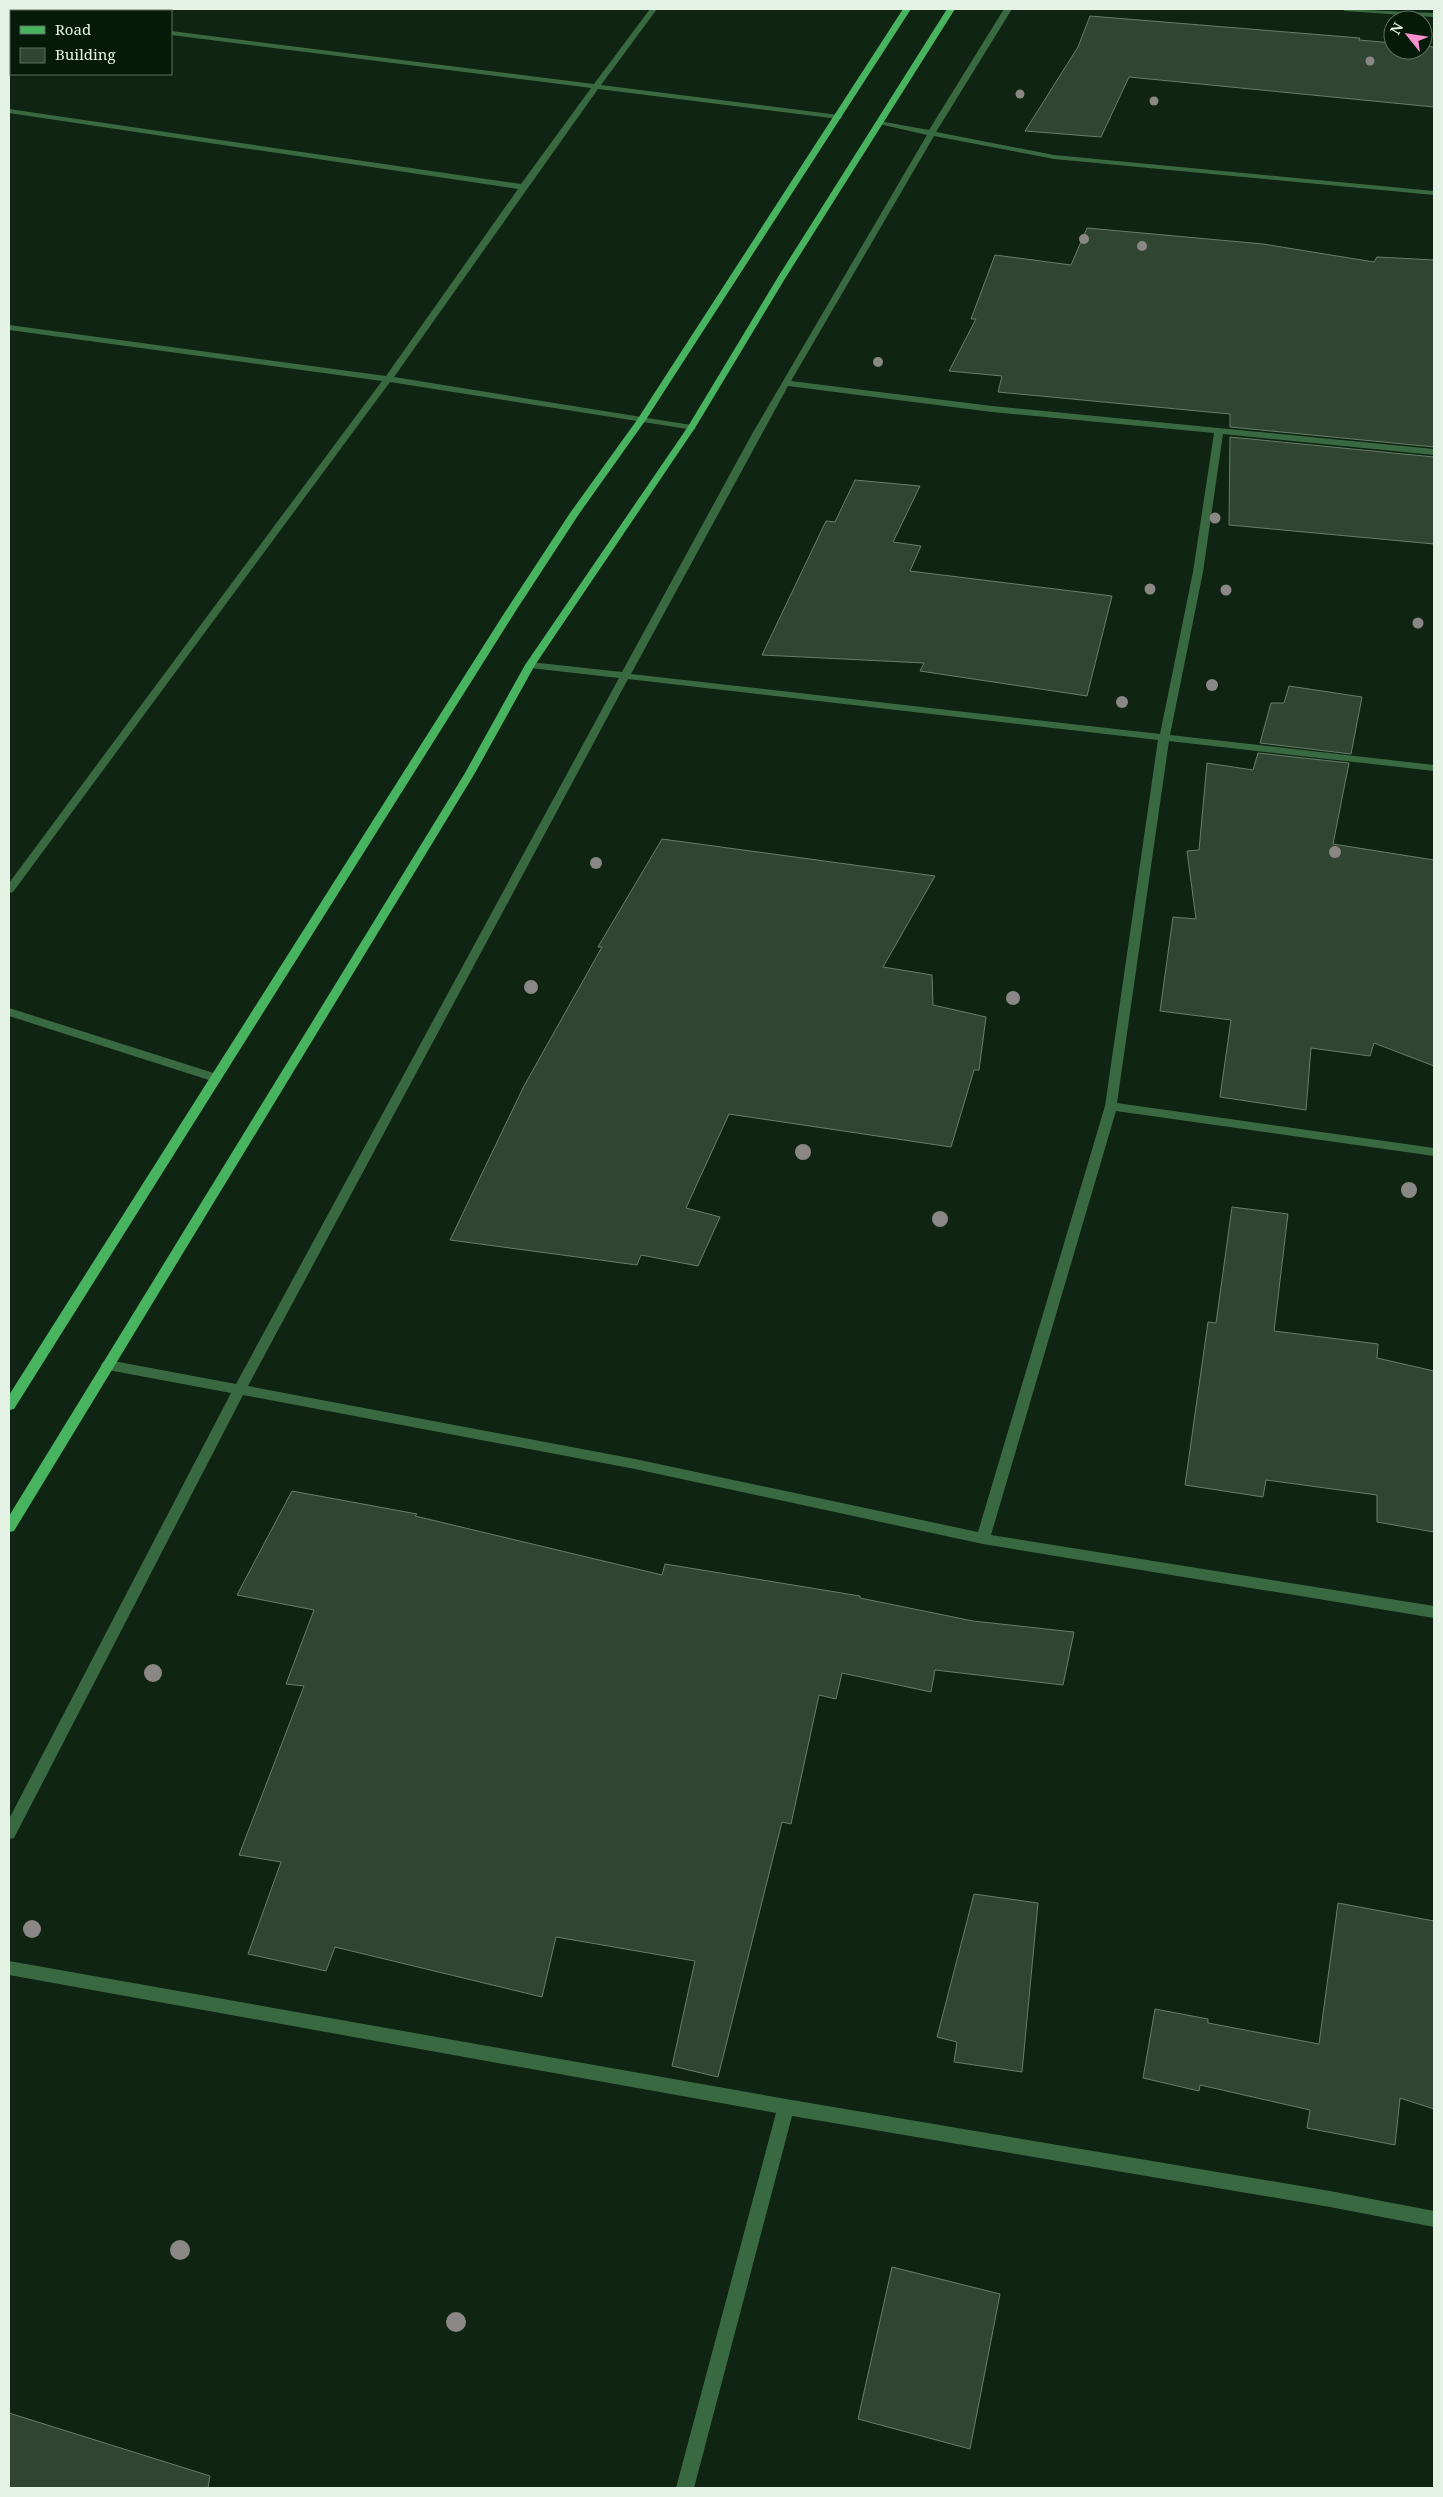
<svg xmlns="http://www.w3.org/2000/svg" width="1443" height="2497" font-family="'Noto Serif',serif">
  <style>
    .building { fill: #304633; stroke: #677f6a }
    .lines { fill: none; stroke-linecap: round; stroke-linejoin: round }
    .minor { fill: #396941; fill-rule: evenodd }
    .major { fill: #48b460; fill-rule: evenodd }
    .tree { fill: #8b8786 }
  </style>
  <rect width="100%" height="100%" fill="#0f2412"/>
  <g class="building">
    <path d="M 1090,16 L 1360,38 L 1359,40 L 1393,43 L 1393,50 L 1423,50 L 1423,46 L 1434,47 L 1434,107 L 1129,77 L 1101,137 L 1025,131 L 1078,47 Z"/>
    <path d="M 1087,228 L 1263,244 L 1374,262 L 1377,257 L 1434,260 L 1434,447 L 1230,427 L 1230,414 L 998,392 L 1002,376 L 949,371 L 976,319 L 971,319 L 995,255 L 1071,265 Z"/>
    <path d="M 1230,437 L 1434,457 L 1434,544 L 1229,525 Z"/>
    <path d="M 855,480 L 920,486 L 893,542 L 921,546 L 910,571 L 1112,596 L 1087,696 L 920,671 L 924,663 L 762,655 L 826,521 L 835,522 Z"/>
    <path d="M 1289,686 L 1362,697 L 1351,754 L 1260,743 L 1271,703 L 1284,703 Z"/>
    <path d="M 1258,753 L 1349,763 L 1333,844 L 1434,860 L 1434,1066 L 1374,1043 L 1370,1056 L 1311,1048 L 1306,1110 L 1220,1097 L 1231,1020 L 1160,1011 L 1173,917 L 1196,919 L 1187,851 L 1199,850 L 1207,763 L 1253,770 Z"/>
    <path d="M 662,839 L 935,876 L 883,967 L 932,975 L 933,1005 L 986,1017 L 979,1070 L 974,1070 L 951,1147 L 729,1114 L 686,1208 L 720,1217 L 698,1266 L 641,1255 L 637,1265 L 450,1240 L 524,1086 L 602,947 L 598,947 Z"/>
    <path d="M 1232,1207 L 1288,1214 L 1274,1331 L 1378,1344 L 1377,1358 L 1434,1371 L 1434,1532 L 1377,1522 L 1377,1495 L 1266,1480 L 1263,1497 L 1185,1485 L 1208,1322 L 1216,1323 Z"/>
    <path d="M 292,1491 L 417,1514 L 415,1516 L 662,1575 L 665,1564 L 860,1596 L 860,1598 L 973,1621 L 1074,1632 L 1063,1685 L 935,1670 L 931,1692 L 842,1673 L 836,1699 L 819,1695 L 791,1824 L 782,1822 L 718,2077 L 672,2066 L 695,1961 L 556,1937 L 542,1997 L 335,1947 L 326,1971 L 248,1954 L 281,1862 L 239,1855 L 304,1686 L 286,1684 L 314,1610 L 237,1595 Z"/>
    <path d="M 974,1894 L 1038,1903 L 1022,2072 L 954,2062 L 957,2042 L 937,2037 Z"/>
    <path d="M 1338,1903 L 1434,1921 L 1434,2109 L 1400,2098 L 1395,2145 L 1307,2128 L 1310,2110 L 1200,2085 L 1199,2091 L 1143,2078 L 1155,2009 L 1208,2019 L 1208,2023 L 1319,2044 Z"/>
    <path d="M 892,2267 L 1000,2294 L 970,2449 L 858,2419 Z"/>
    <path d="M 9,2413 L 210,2476 L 208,2488 L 9,2488 Z"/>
  </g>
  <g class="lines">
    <g class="minor">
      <path d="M 650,9 L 657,9 L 601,85 L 839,115 L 843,117 L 839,119 L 598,89 L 394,377 L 691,425 L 695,428 L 694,430 L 390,382 L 13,892 L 9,893 L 9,883 L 382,381 L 9,330 L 9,325 L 386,376 L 518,189 L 9,113 L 9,109 L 521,184 L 591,88 L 171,35 L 171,31 L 594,84 Z"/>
      <path d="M 1004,9 L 1012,9 L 936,132 L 1054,155 L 1434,191 L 1434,195 L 1054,159 L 934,136 L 791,381 L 992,406 L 1434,449 L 1434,455 L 1223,434 L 1203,572 L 1170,735 L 1434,765 L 1434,771 L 1169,741 L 1117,1103 L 1434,1148 L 1434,1156 L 1116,1111 L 991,1535 L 1434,1606 L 1434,1618 L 983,1544 L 635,1469 L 243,1395 L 14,1838 L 9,1839 L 9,1819 L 231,1393 L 108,1370 L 103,1368 L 101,1365 L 103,1362 L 108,1360 L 236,1384 L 619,678 L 530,668 L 525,665 L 530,662 L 622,672 L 752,434 L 927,135 L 875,123 L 879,121 L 929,130 ZM 788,386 L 992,412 L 1214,433 L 1193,572 L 1160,734 L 631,674 ZM 628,679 L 1158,740 L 1105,1106 L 978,1532 L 635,1459 L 248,1386 Z"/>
      <path d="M 1341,9 L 1434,13 L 1434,17 L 1345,11 Z"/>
      <path d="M 9,10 L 13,11 L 14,11 L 9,14 Z"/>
      <rect x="9" y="57" width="2" height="6"/>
      <path d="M 9,1008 L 220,1075 L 222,1078 L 216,1082 L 212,1081 L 9,1016 Z"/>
      <path d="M 9,1961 L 786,2099 L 1330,2191 L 1434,2211 L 1434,2227 L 1330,2207 L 792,2116 L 694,2488 L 676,2488 L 776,2113 L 9,1975 Z"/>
    </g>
    <g class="major">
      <path d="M 903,9 L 911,9 L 645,421 L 579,514 L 515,612 L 14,1409 L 9,1410 L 9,1395 L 505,612 L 570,513 L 637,420 Z"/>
      <path d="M 947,9 L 955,9 L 786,277 L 695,428 L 535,665 L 475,773 L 14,1531 L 9,1532 L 9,1516 L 465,773 L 525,665 L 687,428 L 778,277 Z"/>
    </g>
  </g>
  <g class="tree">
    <circle cx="1370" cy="61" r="4.5"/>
    <circle cx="1020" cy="94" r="4.5"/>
    <circle cx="1154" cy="101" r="4.5"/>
    <circle cx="1084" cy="239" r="5"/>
    <circle cx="1142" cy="246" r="5"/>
    <circle cx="878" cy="362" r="5"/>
    <circle cx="1215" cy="518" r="5.5"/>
    <circle cx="1150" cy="589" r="5.5"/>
    <circle cx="1226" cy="590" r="5.5"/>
    <circle cx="1418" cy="623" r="5.5"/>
    <circle cx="1212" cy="685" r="6"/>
    <circle cx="1122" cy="702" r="6"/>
    <circle cx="1335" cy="852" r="6"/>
    <circle cx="596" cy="863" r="6"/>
    <circle cx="531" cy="987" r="7"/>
    <circle cx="1013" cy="998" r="7"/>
    <circle cx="803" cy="1152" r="8"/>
    <circle cx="1409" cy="1190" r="8"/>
    <circle cx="940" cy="1219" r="8"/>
    <circle cx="153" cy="1673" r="9"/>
    <circle cx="32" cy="1929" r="9"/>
    <circle cx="180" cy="2250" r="10"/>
    <circle cx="456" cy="2322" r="10"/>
  </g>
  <rect width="1443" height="2497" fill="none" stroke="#e5f2e6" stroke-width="20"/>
  <rect x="10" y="10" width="162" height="65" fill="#061a09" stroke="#5f7061"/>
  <rect x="20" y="26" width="25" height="8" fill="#48b460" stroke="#5f7061"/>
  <text x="55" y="35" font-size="15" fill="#e5f2e6">Road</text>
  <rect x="20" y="48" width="25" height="15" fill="#304633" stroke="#5f7061"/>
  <text x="55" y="60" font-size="15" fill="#e5f2e6">Building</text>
  <g transform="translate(1408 35) rotate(300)"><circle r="24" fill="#061a09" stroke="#5f7061"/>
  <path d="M0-4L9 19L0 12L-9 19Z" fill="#f890cb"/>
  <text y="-8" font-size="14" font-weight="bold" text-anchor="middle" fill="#e5f2e6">N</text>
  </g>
</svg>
